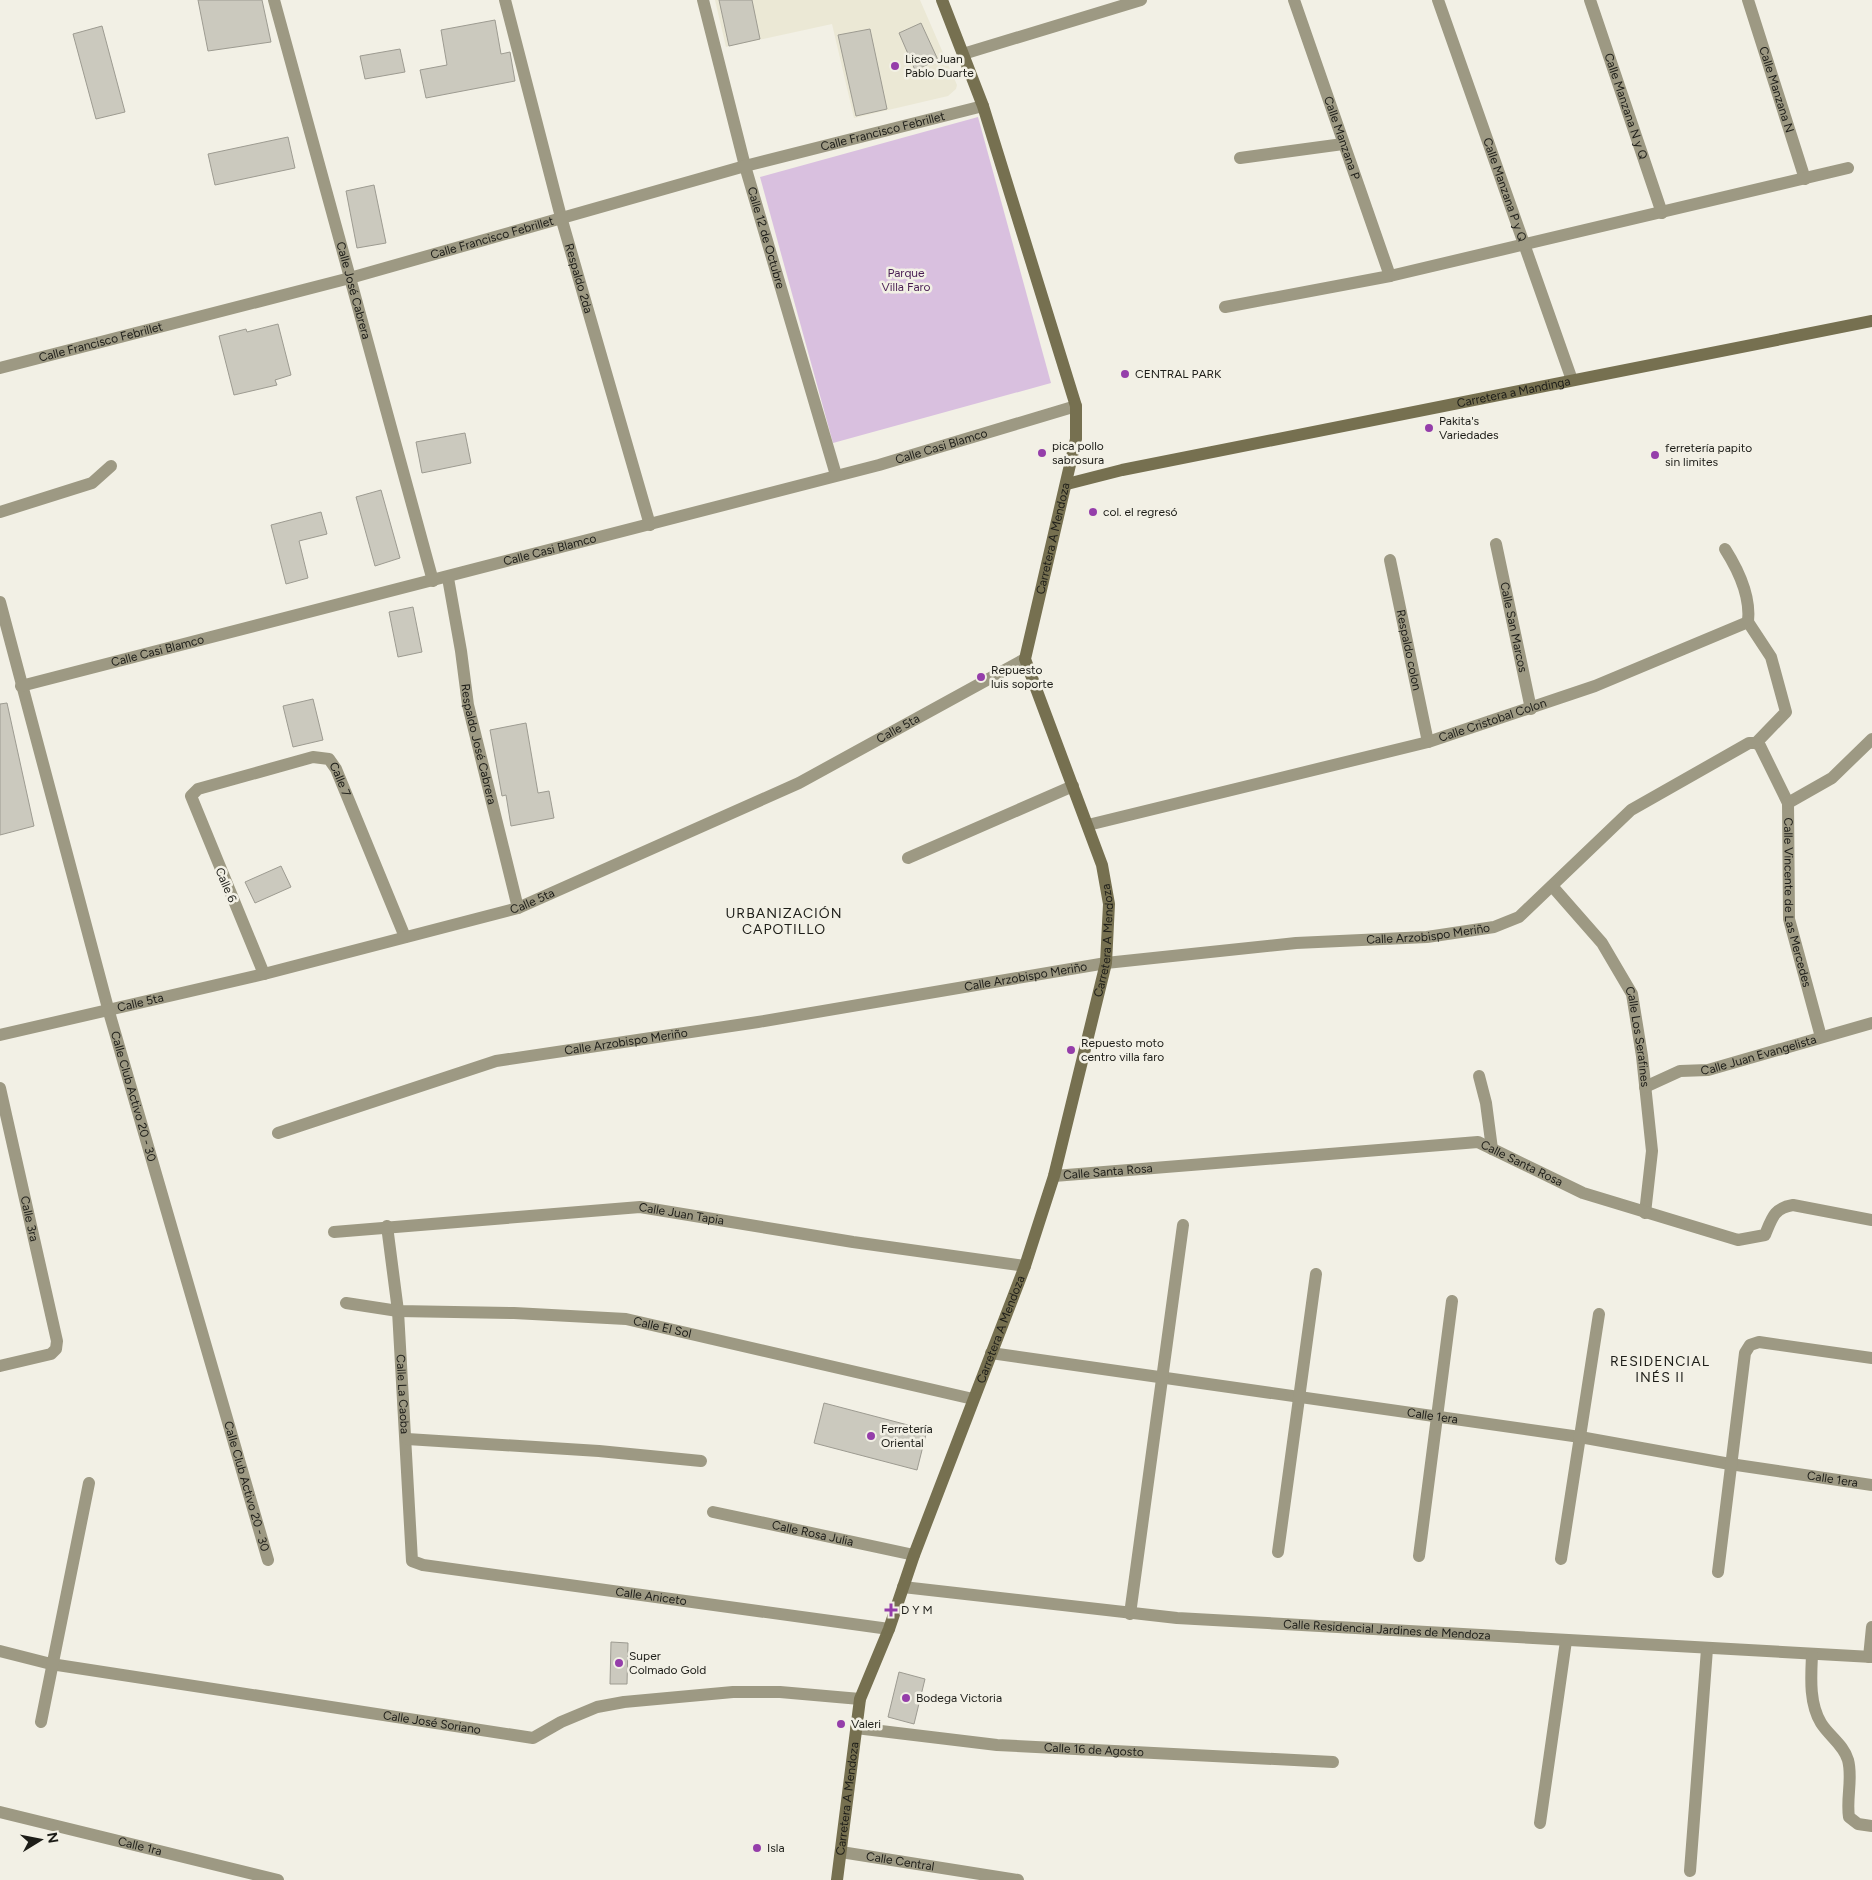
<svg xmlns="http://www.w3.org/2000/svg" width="1872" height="1880" font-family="Figtree,sans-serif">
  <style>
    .built { fill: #ebe8d5 }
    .green { fill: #d9c0df }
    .building { fill: #cbc9be; stroke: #9d9b91 }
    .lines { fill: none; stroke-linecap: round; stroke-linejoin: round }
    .street { stroke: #9d9983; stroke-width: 12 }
    .secondary { stroke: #767050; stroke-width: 12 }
    .poi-dot { fill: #953eaa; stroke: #f2f0e5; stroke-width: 2 }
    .labels { text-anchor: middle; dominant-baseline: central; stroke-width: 5; stroke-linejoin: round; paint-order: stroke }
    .poi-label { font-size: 12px; fill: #1d1d18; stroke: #f2f0e5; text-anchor: start }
    .street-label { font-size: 12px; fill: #1d1d18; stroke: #f2f0e5 }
    .park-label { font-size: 12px; fill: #491f53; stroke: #f2f0e5 }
    .neighbourhood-label { font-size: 14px; letter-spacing: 1px; fill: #1d1d18; stroke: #f2f0e5 }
  </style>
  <rect width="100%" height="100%" fill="#f2f0e5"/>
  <path class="built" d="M 715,0 L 920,0 L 957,85 L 956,89 L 948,96 L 854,118 L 832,24 L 726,47 Z"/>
  <path class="green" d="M 978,117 L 1051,383 L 833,443 L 760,177 Z"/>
  <g class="building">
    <path d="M 198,0 L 262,0 L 271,42 L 208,51 Z"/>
    <path d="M 719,0 L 752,0 L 760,39 L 729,46 Z"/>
    <path d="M 495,20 L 501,54 L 510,52 L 515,81 L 426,98 L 420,70 L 447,65 L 441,30 Z"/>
    <path d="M 921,23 L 938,60 L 915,70 L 899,33 Z"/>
    <path d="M 102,26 L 125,112 L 96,119 L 73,34 Z"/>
    <path d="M 870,29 L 887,109 L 856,116 L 838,35 Z"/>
    <path d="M 400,49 L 405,72 L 365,79 L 360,56 Z"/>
    <path d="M 288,137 L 295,168 L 215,185 L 208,154 Z"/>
    <path d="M 374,185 L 386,243 L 357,248 L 346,191 Z"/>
    <path d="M 278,324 L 291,375 L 275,380 L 277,385 L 234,395 L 219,336 L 246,329 L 247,332 Z"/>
    <path d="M 465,433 L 471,463 L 422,473 L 416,442 Z"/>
    <path d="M 381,490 L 400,558 L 375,566 L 356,497 Z"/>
    <path d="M 321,512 L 327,534 L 299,541 L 308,578 L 286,584 L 271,525 Z"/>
    <path d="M 413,607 L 422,652 L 398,657 L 389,612 Z"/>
    <path d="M 313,699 L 323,740 L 293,747 L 283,706 Z"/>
    <path d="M 7,703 L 34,826 L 0,835 L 0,704 Z"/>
    <path d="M 526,723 L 538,793 L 549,791 L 554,818 L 511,826 L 506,795 L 502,796 L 490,730 Z"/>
    <path d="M 281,866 L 291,887 L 255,903 L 245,882 Z"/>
    <path d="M 824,1403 L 927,1430 L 917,1470 L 814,1443 Z"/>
    <path d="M 611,1642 L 628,1643 L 627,1684 L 610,1684 Z"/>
    <path d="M 899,1672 L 925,1679 L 914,1724 L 888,1717 Z"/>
  </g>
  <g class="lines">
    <g class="street">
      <path id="s1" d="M 274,0 L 433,581"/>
      <path id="s2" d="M 505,0 L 561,217 L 650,525"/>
      <path id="s3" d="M 703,0 L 745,166 L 836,475"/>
      <path id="s4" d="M 1294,0 L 1390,276"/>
      <path id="s5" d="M 1438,0 L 1572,380"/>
      <path id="s6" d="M 1590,0 L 1662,213"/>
      <path id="s7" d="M 1748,0 L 1805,179"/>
      <path d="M 963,54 L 1141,0"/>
      <path d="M 1240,158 L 1343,144"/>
      <path d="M 1225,307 L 1390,276 L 1848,168"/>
      <path id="s8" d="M 0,368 L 350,278 L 745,166 L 983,106"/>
      <path d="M 0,512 L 92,483 L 111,466"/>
      <path id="s9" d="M 1496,544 L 1531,709"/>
      <path d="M 1725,549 C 1739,571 1751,596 1748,622"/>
      <path id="s10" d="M 1390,560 L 1428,742"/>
      <path id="s11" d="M 448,578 L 461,651 L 468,705 L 518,908"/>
      <path id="s12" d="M 0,602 L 109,1012 L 268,1560"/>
      <path id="s13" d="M 21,686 L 879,465 L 1076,406"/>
      <path id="s14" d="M 1756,743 L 1760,746 L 1788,803 L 1789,919 L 1821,1037"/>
      <path d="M 1788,803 L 1832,778 L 1872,739"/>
      <path id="s15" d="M 1088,825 L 1428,742 L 1595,686 L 1748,622 L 1771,657 L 1786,712 L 1756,743"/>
      <path d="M 908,858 L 1073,786"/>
      <path id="s16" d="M 1552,886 L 1602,943 L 1632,994 L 1642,1056 L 1652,1151 L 1645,1213"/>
      <path id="s17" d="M 264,974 L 191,796 L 198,789 L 313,757 L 329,759 L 336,769 L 405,937"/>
      <path id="s18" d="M 0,1035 L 264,974 L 518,908 L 799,783 L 1025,659"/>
      <path d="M 1479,1076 L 1486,1103 L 1492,1149"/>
      <path id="s19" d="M 1645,1087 L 1680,1071 L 1708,1070 L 1872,1023"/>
      <path id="s20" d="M 0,1088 L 57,1341 L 56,1349 L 51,1354 L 0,1366"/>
      <path id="s21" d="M 278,1133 L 496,1061 L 758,1022 L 1106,963 L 1296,943 L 1427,937 L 1494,927 L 1519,917 L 1631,810 L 1749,743 L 1756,743"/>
      <path id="s22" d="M 1054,1176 L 1478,1142 L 1583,1193 L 1738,1240 L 1765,1235 C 1772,1218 1774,1208 1793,1205 L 1872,1220"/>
      <path id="s23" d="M 387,1226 L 398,1311 L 412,1561 L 423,1565 L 889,1629"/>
      <path id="s24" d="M 334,1232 L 640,1207 L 853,1242 L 1025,1266"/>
      <path id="s25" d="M 346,1303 L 398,1311 L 514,1313 L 626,1319 L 973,1399"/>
      <path id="s26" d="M 991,1353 L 1580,1437 L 1730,1464 L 1872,1485"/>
      <path d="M 407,1439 L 599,1451 L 701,1461"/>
      <path id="s27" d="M 713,1512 L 914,1555"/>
      <path d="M 1278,1552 L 1316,1274"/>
      <path d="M 1419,1556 L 1452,1301"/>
      <path d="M 1561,1559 L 1599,1314"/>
      <path d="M 1718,1572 L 1745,1353 L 1750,1345 L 1759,1342 L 1872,1358"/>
      <path id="s28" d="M 903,1587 L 1177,1618 L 1872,1657"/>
      <path d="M 1130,1614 L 1183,1225"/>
      <path id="s29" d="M 0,1651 L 51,1664 L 533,1738 L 561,1722 L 597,1707 L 624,1702 L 733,1692 L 780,1692 L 860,1699"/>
      <path d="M 1812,1655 C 1811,1677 1809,1703 1821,1723 C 1829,1736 1844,1745 1848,1760 C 1853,1778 1846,1798 1849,1817 L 1858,1824 L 1872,1826"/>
      <path d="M 1869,1657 L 1872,1627"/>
      <path d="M 41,1722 L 89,1483"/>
      <path id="s30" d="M 856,1728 L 997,1745 L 1333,1762"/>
      <path id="s31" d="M 0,1812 L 278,1880"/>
      <path d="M 1540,1823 L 1566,1641"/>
      <path id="s32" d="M 841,1852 L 1018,1880"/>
      <path d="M 1690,1871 L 1707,1649"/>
    </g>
    <g class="secondary">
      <path id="s33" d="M 1067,484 L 1122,470 L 1872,321"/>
      <path id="s34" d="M 837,1880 L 860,1699 L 889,1629 L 914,1555 L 1025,1266 L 1054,1176 L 1106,963 L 1109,904 L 1102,865 L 1025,659 L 1076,439 L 1076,406 L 983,106 L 942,0"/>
    </g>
  </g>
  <g class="poi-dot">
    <circle cx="895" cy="66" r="5"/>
    <circle cx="1125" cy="374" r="5"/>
    <circle cx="1429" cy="428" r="5"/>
    <circle cx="1042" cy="453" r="5"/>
    <circle cx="1655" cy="455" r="5"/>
    <circle cx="1093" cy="512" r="5"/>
    <circle cx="981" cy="677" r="5"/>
    <circle cx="1071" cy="1050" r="5"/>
    <circle cx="871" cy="1436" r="5"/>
    <path d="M888.5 1602.5h5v5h5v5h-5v5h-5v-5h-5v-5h5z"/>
    <circle cx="619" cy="1663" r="5"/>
    <circle cx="906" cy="1698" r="5"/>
    <circle cx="841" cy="1724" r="5"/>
    <circle cx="757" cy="1848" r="5"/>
  </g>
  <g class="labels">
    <g class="poi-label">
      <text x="905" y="59">Liceo Juan<tspan x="905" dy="14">Pablo Duarte</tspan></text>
      <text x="1135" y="374">CENTRAL PARK</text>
      <text x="1439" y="421">Pakita's<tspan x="1439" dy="14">Variedades</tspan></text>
      <text x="1052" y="446">pica pollo<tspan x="1052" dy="14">sabrosura</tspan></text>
      <text x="1665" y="448">ferretería papito<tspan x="1665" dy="14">sin limites</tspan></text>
      <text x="1103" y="512">col. el regresó</text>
      <text x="991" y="670">Repuesto<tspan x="991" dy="14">luis soporte</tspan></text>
      <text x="1081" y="1043">Repuesto moto<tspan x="1081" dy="14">centro villa faro</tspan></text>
      <text x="881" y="1429">Ferretería<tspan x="881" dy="14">Oriental</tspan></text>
      <text x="901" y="1610">D Y M</text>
      <text x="629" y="1656">Super<tspan x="629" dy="14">Colmado Gold</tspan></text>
      <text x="916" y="1698">Bodega Victoria</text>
      <text x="851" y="1724">Valeri</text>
      <text x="767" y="1848">Isla</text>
    </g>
    <g class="street-label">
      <text stroke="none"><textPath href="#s7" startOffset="94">Calle Manzana N</textPath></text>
      <text stroke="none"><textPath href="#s6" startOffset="112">Calle Manzana N y Q</textPath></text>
      <text stroke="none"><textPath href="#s8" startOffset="914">Calle Francisco Febrillet</textPath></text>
      <text stroke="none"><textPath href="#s4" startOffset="146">Calle Manzana P</textPath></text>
      <text stroke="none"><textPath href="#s5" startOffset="201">Calle Manzana P y Q</textPath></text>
      <text stroke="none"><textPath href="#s8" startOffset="509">Calle Francisco Febrillet</textPath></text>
      <text stroke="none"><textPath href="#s3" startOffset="246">Calle 12 de Octubre</textPath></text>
      <text stroke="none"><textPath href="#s2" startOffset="288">Respaldo 2da</textPath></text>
      <text stroke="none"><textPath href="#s1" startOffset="301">Calle José Cabrera</textPath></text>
      <text stroke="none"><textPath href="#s8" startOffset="104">Calle Francisco Febrillet</textPath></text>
      <text stroke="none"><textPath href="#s33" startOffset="456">Carretera a Mandinga</textPath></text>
      <text stroke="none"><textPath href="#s13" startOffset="951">Calle Casi Blamco</textPath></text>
      <text stroke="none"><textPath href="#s34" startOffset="1402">Carretera A Mendoza</textPath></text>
      <text stroke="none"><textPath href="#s13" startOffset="546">Calle Casi Blamco</textPath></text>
      <text stroke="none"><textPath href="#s9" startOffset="85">Calle San Marcos</textPath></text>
      <text stroke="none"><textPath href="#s13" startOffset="141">Calle Casi Blamco</textPath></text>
      <text stroke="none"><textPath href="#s10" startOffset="92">Respaldo colon</textPath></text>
      <text stroke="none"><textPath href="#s15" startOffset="418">Calle Cristobal Colon</textPath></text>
      <text stroke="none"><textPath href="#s18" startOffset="954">Calle 5ta</textPath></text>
      <text stroke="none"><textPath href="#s11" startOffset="169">Respaldo José Cabrera</textPath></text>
      <text stroke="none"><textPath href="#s17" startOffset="361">Calle 7</textPath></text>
      <text transform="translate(226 885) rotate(67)">Calle 6</text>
      <text stroke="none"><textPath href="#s18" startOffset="549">Calle 5ta</textPath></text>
      <text stroke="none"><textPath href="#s14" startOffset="169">Calle Vincente de Las Mercedes</textPath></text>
      <text stroke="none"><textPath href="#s21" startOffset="1171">Calle Arzobispo Meriño</textPath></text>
      <text stroke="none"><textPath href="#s34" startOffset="982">Carretera A Mendoza</textPath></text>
      <text stroke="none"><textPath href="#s21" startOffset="766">Calle Arzobispo Meriño</textPath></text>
      <text stroke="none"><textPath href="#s18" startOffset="144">Calle 5ta</textPath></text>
      <text stroke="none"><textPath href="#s16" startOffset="178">Calle Los Serafines</textPath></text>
      <text stroke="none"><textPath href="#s21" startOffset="361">Calle Arzobispo Meriño</textPath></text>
      <text stroke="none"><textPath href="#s19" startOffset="119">Calle Juan Evangelista</textPath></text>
      <text stroke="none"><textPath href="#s12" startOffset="512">Calle Club Activo 20 - 30</textPath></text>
      <text stroke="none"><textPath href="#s22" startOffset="474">Calle Santa Rosa</textPath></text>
      <text stroke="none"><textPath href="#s22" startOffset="54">Calle Santa Rosa</textPath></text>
      <text stroke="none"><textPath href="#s24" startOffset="349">Calle Juan Tapia</textPath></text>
      <text stroke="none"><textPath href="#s20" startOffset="134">Calle 3ra</textPath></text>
      <text stroke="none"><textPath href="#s25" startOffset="318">Calle El Sol</textPath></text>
      <text stroke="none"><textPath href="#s34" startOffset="578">Carretera A Mendoza</textPath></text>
      <text stroke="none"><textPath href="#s23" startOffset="169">Calle La Caoba</textPath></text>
      <text stroke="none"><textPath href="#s26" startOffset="446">Calle 1era</textPath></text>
      <text stroke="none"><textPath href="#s26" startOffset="851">Calle 1era</textPath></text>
      <text stroke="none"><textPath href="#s12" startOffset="918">Calle Club Activo 20 - 30</textPath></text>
      <text stroke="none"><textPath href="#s27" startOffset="102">Calle Rosa Julia</textPath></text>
      <text stroke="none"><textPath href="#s23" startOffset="578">Calle Aniceto</textPath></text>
      <text stroke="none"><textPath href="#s28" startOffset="486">Calle Residencial Jardines de Mendoza</textPath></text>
      <text stroke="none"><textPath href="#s29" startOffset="438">Calle José Soriano</textPath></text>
      <text stroke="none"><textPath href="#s30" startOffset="239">Calle 16 de Agosto</textPath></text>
      <text stroke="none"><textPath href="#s34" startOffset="82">Carretera A Mendoza</textPath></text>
      <text stroke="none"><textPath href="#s31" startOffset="144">Calle 1ra</textPath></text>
      <text stroke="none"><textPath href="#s32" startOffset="60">Calle Central</textPath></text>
    </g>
    <g class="park-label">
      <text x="906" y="273">Parque<tspan x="906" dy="14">Villa Faro</tspan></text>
    </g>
    <g class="neighbourhood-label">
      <text x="784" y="913">URBANIZACIÓN<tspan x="784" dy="16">CAPOTILLO</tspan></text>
      <text x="1660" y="1361">RESIDENCIAL<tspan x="1660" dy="16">INÉS II</tspan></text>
    </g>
  </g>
  <g transform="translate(40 1840) rotate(80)" stroke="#f2f0e5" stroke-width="4" paint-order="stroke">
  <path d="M0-4L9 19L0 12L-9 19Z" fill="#1d1d18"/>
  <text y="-8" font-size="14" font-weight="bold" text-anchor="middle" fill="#1d1d18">N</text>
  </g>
</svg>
